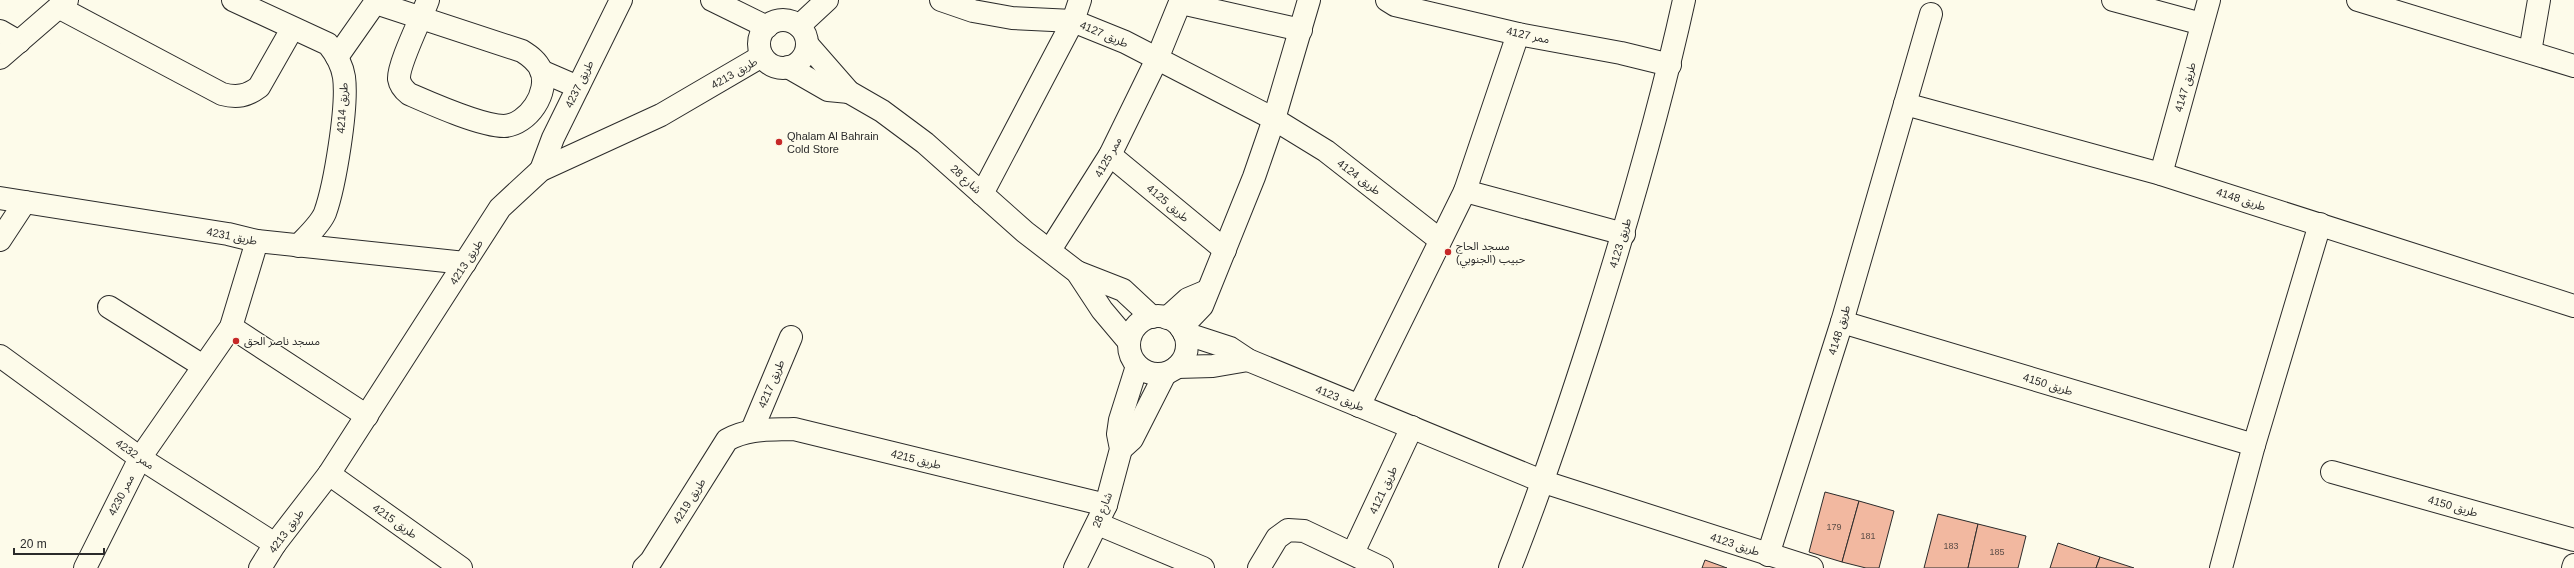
<svg xmlns="http://www.w3.org/2000/svg" width="2574" height="568" font-family="Arial,'Noto Sans Arabic',sans-serif">
  <style>
    .building { fill: #f2b8a0; stroke: #2b2b2b }
    .lines { fill: none; stroke-linecap: round; stroke-linejoin: round }
    .minor-casing { stroke: #2b2b2b; stroke-width: 24 }
    .minor { stroke: #fdfbea; stroke-width: 22 }
    .poi-dot { fill: #c62828; stroke: #fdfbea; stroke-width: 1.5 }
    .labels { text-anchor: middle; dominant-baseline: central; stroke-width: 3; stroke-linejoin: round; paint-order: stroke }
    .number-label { font-size: 9px; fill: #5d4e48 }
    .street-label { font-size: 11px; fill: #2b2b2b; stroke: #fdfbea }
    .poi-label { font-size: 11px; fill: #2b2b2b; stroke: #fdfbea; text-anchor: start }
  </style>
  <rect width="100%" height="100%" fill="#fdfbea"/>
  <g class="building">
    <path d="M 1825,492 L 1859,501 L 1842,562 L 1809,552 Z"/>
    <path d="M 1859,501 L 1894,511 L 1879,568 L 1866,568 L 1842,562 Z"/>
    <path d="M 1938,514 L 1978,524 L 1968,568 L 1924,568 Z"/>
    <path d="M 1978,524 L 2026,536 L 2018,568 L 1968,568 Z"/>
    <path d="M 2058,543 L 2100,557 L 2096,568 L 2050,568 Z"/>
    <path d="M 2100,557 L 2134,568 L 2096,568 Z"/>
    <path d="M 1705,560 L 1727,568 L 1702,568 Z"/>
  </g>
  <g class="lines">
    <g class="minor-casing">
      <g id="minor">
        <path d="M 233,0 L 328,44 C 336,54 342,64 344,77 C 348,106 335,185 325,213 C 320,225 306,237 298,246"/>
        <path d="M 712,0 L 767,27"/>
        <path d="M 941,0 L 973,11 L 1012,18 L 1073,21 L 1125,42 L 1274,119 L 1326,151 L 1440,240"/>
        <path d="M 1387,0 L 1395,5 L 1518,34 L 1621,53 L 1670,65"/>
        <path d="M 2113,0 L 2202,24"/>
        <path d="M 2358,0 L 2574,66"/>
        <path d="M 376,3 L 522,51 C 530,56 537,61 541,70 C 550,92 528,125 504,126 C 481,126 432,104 409,94 C 404,90 400,85 399,79 C 398,64 422,17 428,0"/>
        <path d="M 1181,3 L 1301,30"/>
        <path d="M 60,8 L 222,94 C 237,98 247,96 259,87 L 292,29"/>
        <circle cx="783" cy="44" r="24"/>
        <path d="M 799,26 L 827,0"/>
        <path d="M 0,31 L 19,42"/>
        <path d="M 807,44 L 849,92 L 882,111 L 925,143 L 1025,232 L 1077,272 L 1102,310 L 1129,342"/>
        <path d="M 2530,52 L 2539,0"/>
        <path d="M 337,57 L 377,0"/>
        <path d="M 0,58 L 67,0"/>
        <path d="M 788,67 L 828,90 L 849,92"/>
        <path d="M 541,71 L 578,87"/>
        <path d="M 1905,104 L 2161,174 L 2574,306"/>
        <path d="M 1110,155 L 1225,250"/>
        <path d="M 541,170 L 553,138 L 621,0"/>
        <path d="M 2161,174 L 2209,0"/>
        <path d="M 1465,191 L 1624,234"/>
        <path d="M 982,194 L 1073,21 L 1080,0"/>
        <path d="M 0,198 L 228,234 L 257,241 L 465,263"/>
        <path d="M 0,240 L 25,202"/>
        <path d="M 1050,250 L 1110,155 L 1157,59 L 1181,0"/>
        <path d="M 1077,272 L 1123,290 L 1152,317"/>
        <path d="M 109,307 L 203,366"/>
        <circle cx="1158" cy="345" r="29"/>
        <path d="M 1167,318 L 1188,299 L 1207,291"/>
        <path d="M 1842,322 L 2254,445"/>
        <path d="M 231,327 L 367,416"/>
        <path d="M 1181,328 L 1202,306 L 1254,177 L 1274,119 L 1309,0"/>
        <path d="M 1184,333 L 1230,348 L 1248,360 L 1544,482 L 1812,568"/>
        <path d="M 0,356 L 140,458 L 275,544"/>
        <path d="M 1177,367 L 1213,366 L 1248,360"/>
        <path d="M 1359,406 L 1465,191 L 1518,34"/>
        <path d="M 752,430 L 791,337"/>
        <path d="M 1121,449 L 1132,439 L 1165,374"/>
        <path d="M 2332,472 L 2574,540"/>
        <path d="M 329,474 L 461,568"/>
        <path d="M 1098,524 L 1203,568"/>
        <path d="M 1353,553 L 1412,427"/>
        <path d="M 1768,555 L 1842,322 L 1931,14"/>
        <path d="M 85,568 L 140,458 L 231,327 L 257,241"/>
        <path d="M 260,568 L 275,544 L 329,474 L 500,208 L 541,170 L 661,115 L 762,56"/>
        <path d="M 644,568 L 651,561 L 727,440 C 748,428 770,430 794,429 L 1106,505"/>
        <path d="M 1075,568 L 1106,505 L 1121,449 L 1118,434 L 1120,420 L 1137,366"/>
        <path d="M 1259,568 L 1277,538 L 1288,530 L 1304,531 L 1382,568"/>
        <path d="M 1510,568 C 1540,492 1566,415 1591,337 C 1626,226 1659,114 1684,0"/>
        <path d="M 2221,568 L 2254,445 L 2320,224"/>
        <path d="M 2573,568 L 2574,565"/>
      </g>
    </g>
    <use href="#minor" class="minor"/>
  </g>
  <g class="poi-dot">
    <circle cx="779" cy="142" r="4"/>
    <circle cx="1448" cy="252" r="4"/>
    <circle cx="236" cy="341" r="4"/>
  </g>
  <g class="labels">
    <g class="number-label">
      <text x="1834" y="527">179</text>
      <text x="1868" y="536">181</text>
      <text x="1951" y="546">183</text>
      <text x="1997" y="552">185</text>
    </g>
    <g class="street-label">
      <text transform="translate(1104 34) rotate(23)">طريق 4127</text>
      <text transform="translate(1528 35) rotate(12)">ممر 4127</text>
      <text transform="translate(734 73) rotate(-30)">طريق 4213</text>
      <text transform="translate(579 84) rotate(-64)">طريق 4237</text>
      <text transform="translate(2185 87) rotate(-74)">طريق 4147</text>
      <text transform="translate(342 108) rotate(-86)">طريق 4214</text>
      <text transform="translate(1108 157) rotate(-61)">ممر 4125</text>
      <text transform="translate(1359 177) rotate(37)">طريق 4124</text>
      <text transform="translate(966 179) rotate(42)">شارع 28</text>
      <text transform="translate(2241 199) rotate(18)">طريق 4148</text>
      <text transform="translate(1168 203) rotate(40)">طريق 4125</text>
      <text transform="translate(232 236) rotate(11)">طريق 4231</text>
      <text transform="translate(1620 243) rotate(-73)">طريق 4123</text>
      <text transform="translate(466 262) rotate(-57)">طريق 4213</text>
      <text transform="translate(1839 330) rotate(-73)">طريق 4148</text>
      <text transform="translate(771 384) rotate(-67)">طريق 4217</text>
      <text transform="translate(2048 384) rotate(17)">طريق 4150</text>
      <text transform="translate(1340 398) rotate(22)">طريق 4123</text>
      <text transform="translate(135 454) rotate(35)">ممر 4232</text>
      <text transform="translate(916 459) rotate(14)">طريق 4215</text>
      <text transform="translate(1383 490) rotate(-65)">طريق 4121</text>
      <text transform="translate(121 495) rotate(-63)">ممر 4230</text>
      <text transform="translate(689 501) rotate(-58)">طريق 4219</text>
      <text transform="translate(2453 506) rotate(16)">طريق 4150</text>
      <text transform="translate(1102 510) rotate(-69)">شارع 28</text>
      <text transform="translate(395 521) rotate(35)">طريق 4215</text>
      <text transform="translate(286 531) rotate(-54)">طريق 4213</text>
      <text transform="translate(1735 544) rotate(18)">طريق 4123</text>
    </g>
    <g class="poi-label">
      <text x="787" y="136">Qhalam Al Bahrain<tspan x="787" dy="13">Cold Store</tspan></text>
      <text x="1456" y="246">مسجد الحاج<tspan x="1456" dy="13">حبيب (الجنوبي)</tspan></text>
      <text x="244" y="341">مسجد ناصر الحق</text>
    </g>
  </g>
  <path d="M14 548v6h90v-6" fill="none" stroke="#2b2b2b" stroke-width="2"/>
  <text x="20" y="548" font-size="12" fill="#2b2b2b" stroke="#fdfbea" stroke-width="3" paint-order="stroke">20 m</text>
</svg>
